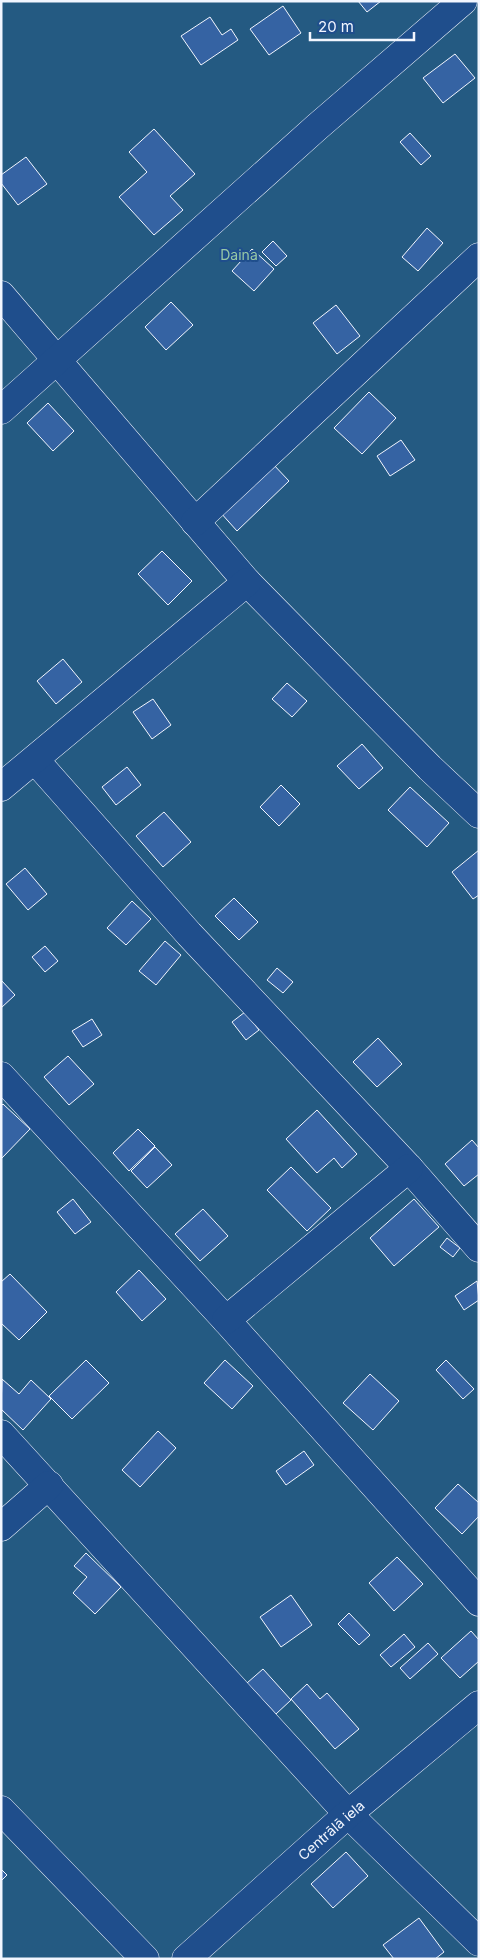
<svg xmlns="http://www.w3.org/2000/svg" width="480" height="1960" font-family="Inter,sans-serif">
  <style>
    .green { fill: #245a82; stroke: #a8bbd7 }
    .building { fill: #3563a3; stroke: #f2f6ff }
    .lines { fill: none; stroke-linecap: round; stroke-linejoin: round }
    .minor-casing { stroke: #f2f6ff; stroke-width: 29 }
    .minor { stroke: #1f4e8c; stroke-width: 28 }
    .labels { text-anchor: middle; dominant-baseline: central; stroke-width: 4; stroke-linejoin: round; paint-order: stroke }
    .park-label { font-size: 14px; fill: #97c8a6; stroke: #1f4e8c }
    .street-label { font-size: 14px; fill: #f2f6ff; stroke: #1f4e8c }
  </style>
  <rect width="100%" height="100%" fill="#1f4e8c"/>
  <rect class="green" x="1" y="1" width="478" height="1958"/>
  <g class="building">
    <path d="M 358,1 L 381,1 L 367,12 Z"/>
    <path d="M 283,6 L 301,33 L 269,55 L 250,29 Z"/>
    <path d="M 210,17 L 222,35 L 231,29 L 238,40 L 201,65 L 181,36 Z"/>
    <path d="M 455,54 L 475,78 L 443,103 L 423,78 Z"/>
    <path d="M 154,129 L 195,174 L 170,196 L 183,210 L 154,235 L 119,197 L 147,172 L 129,152 Z"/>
    <path d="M 410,133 L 431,156 L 421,165 L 400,142 Z"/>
    <path d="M 26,157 L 47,184 L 18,205 L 1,183 L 1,175 Z"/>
    <path d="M 427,228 L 443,243 L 418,271 L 402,257 Z"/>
    <path d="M 273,241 L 287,256 L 276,266 L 262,252 Z"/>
    <path d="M 252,249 L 274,269 L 254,291 L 232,271 Z"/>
    <path d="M 171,302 L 193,325 L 166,350 L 145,327 Z"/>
    <path d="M 336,305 L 360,336 L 337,354 L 313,323 Z"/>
    <path d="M 369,392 L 396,418 L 362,454 L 334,428 Z"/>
    <path d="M 48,403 L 74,431 L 53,451 L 27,423 Z"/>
    <path d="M 401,440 L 415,460 L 390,476 L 377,456 Z"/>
    <path d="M 272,463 L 289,481 L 237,531 L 220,512 Z"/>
    <path d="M 162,551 L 192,581 L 168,605 L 138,574 Z"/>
    <path d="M 63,659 L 82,682 L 56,704 L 37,681 Z"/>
    <path d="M 287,683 L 307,701 L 292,717 L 272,699 Z"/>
    <path d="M 153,699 L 171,725 L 152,739 L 133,712 Z"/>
    <path d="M 362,744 L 383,768 L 359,789 L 337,766 Z"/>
    <path d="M 127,767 L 141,785 L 116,805 L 102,787 Z"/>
    <path d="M 281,785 L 300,804 L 279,826 L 260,807 Z"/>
    <path d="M 410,787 L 449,823 L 427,847 L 388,810 Z"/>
    <path d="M 164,812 L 191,842 L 163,867 L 136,836 Z"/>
    <path d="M 479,850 L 479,895 L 473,899 L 452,872 Z"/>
    <path d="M 25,868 L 47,894 L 28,910 L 6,884 Z"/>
    <path d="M 234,898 L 258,922 L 239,940 L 215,916 Z"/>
    <path d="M 132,901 L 151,919 L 126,945 L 107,928 Z"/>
    <path d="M 165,941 L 181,955 L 156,985 L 139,971 Z"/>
    <path d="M 45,946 L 58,961 L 45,972 L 32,957 Z"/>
    <path d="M 277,968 L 293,982 L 283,993 L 267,980 Z"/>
    <path d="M 1,980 L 15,995 L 1,1008 Z"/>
    <path d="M 245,1012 L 259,1030 L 246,1040 L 232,1022 Z"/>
    <path d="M 92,1019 L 102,1035 L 83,1047 L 72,1031 Z"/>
    <path d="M 378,1038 L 402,1064 L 377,1087 L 353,1062 Z"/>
    <path d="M 68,1056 L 94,1084 L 69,1105 L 44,1077 Z"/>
    <path d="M 3,1104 L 30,1129 L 1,1159 L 1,1106 Z"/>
    <path d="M 317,1110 L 357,1154 L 342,1168 L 334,1158 L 317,1173 L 286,1139 Z"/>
    <path d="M 138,1129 L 155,1146 L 129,1171 L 113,1153 Z"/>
    <path d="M 472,1140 L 479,1148 L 479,1174 L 464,1186 L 445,1164 Z"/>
    <path d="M 155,1147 L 172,1165 L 147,1188 L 131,1171 Z"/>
    <path d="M 291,1167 L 331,1208 L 307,1231 L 267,1190 Z"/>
    <path d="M 73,1199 L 91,1222 L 75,1234 L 57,1212 Z"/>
    <path d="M 414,1199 L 439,1227 L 394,1266 L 370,1238 Z"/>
    <path d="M 203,1209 L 228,1236 L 200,1261 L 175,1234 Z"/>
    <path d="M 447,1238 L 460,1248 L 453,1257 L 440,1247 Z"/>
    <path d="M 139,1270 L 166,1299 L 142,1321 L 116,1292 Z"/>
    <path d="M 10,1274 L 47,1312 L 19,1340 L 1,1323 L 1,1282 Z"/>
    <path d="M 477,1281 L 479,1300 L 464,1310 L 455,1296 Z"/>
    <path d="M 86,1360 L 109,1383 L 72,1419 L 49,1396 Z"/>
    <path d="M 225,1360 L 253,1386 L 232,1409 L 204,1383 Z"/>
    <path d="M 446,1360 L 474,1389 L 463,1399 L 436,1370 Z"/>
    <path d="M 370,1374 L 399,1401 L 373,1430 L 343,1403 Z"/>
    <path d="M 2,1379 L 19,1394 L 31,1380 L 51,1399 L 23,1430 L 1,1409 Z"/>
    <path d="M 158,1431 L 176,1448 L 140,1487 L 122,1470 Z"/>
    <path d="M 304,1451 L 314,1465 L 286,1485 L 276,1471 Z"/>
    <path d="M 458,1484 L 479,1503 L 479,1516 L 462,1534 L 435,1508 Z"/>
    <path d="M 86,1553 L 121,1587 L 95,1614 L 73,1593 L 87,1577 L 74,1566 Z"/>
    <path d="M 397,1557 L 423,1584 L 394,1611 L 369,1583 Z"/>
    <path d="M 291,1595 L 312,1625 L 281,1647 L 260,1617 Z"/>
    <path d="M 349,1613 L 370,1635 L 359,1645 L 338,1624 Z"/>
    <path d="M 471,1631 L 479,1640 L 479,1661 L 460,1678 L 441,1658 Z"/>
    <path d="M 404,1634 L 415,1647 L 391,1667 L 380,1655 Z"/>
    <path d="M 428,1643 L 438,1654 L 410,1679 L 400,1668 Z"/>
    <path d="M 263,1669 L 291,1700 L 276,1714 L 247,1683 Z"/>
    <path d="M 307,1684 L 320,1699 L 327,1693 L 359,1729 L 335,1749 L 291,1699 Z"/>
    <path d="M 346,1852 L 368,1876 L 333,1908 L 311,1884 Z"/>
    <path d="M 1,1869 L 7,1875 L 1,1881 Z"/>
    <path d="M 419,1918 L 444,1952 L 435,1959 L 394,1959 L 383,1945 Z"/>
  </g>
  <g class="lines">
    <g class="minor-casing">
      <g id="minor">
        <path d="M 1,295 L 247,582 L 430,768 L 479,814"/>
        <path d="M 1,410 L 317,127 L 463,1"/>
        <path d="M 195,522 L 479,257"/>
        <path d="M 35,760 L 189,934 L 409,1168 L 479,1248"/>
        <path d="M 1,787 L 247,582"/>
        <path d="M 1,1076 L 226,1320 L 479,1602"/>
        <path d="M 226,1320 L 409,1168"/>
        <path d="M 1,1434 L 348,1814 L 479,1942"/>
        <path d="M 1,1527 L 49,1485"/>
        <path d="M 1,1810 L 145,1959"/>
        <path d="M 186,1959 L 348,1814 L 479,1705"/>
      </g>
    </g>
    <use href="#minor" class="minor"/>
  </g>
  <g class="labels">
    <g class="park-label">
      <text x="239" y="254">Daina</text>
    </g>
    <g class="street-label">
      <text transform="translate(331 1830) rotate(-41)">Centrālā iela</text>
    </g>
  </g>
  <rect width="480" height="1960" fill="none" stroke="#f2f6ff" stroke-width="5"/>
  <path d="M310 32v8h104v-8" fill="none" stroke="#f2f6ff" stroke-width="2.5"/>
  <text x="318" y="32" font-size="15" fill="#f2f6ff" stroke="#1f4e8c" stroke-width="4" paint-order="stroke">20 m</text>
</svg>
